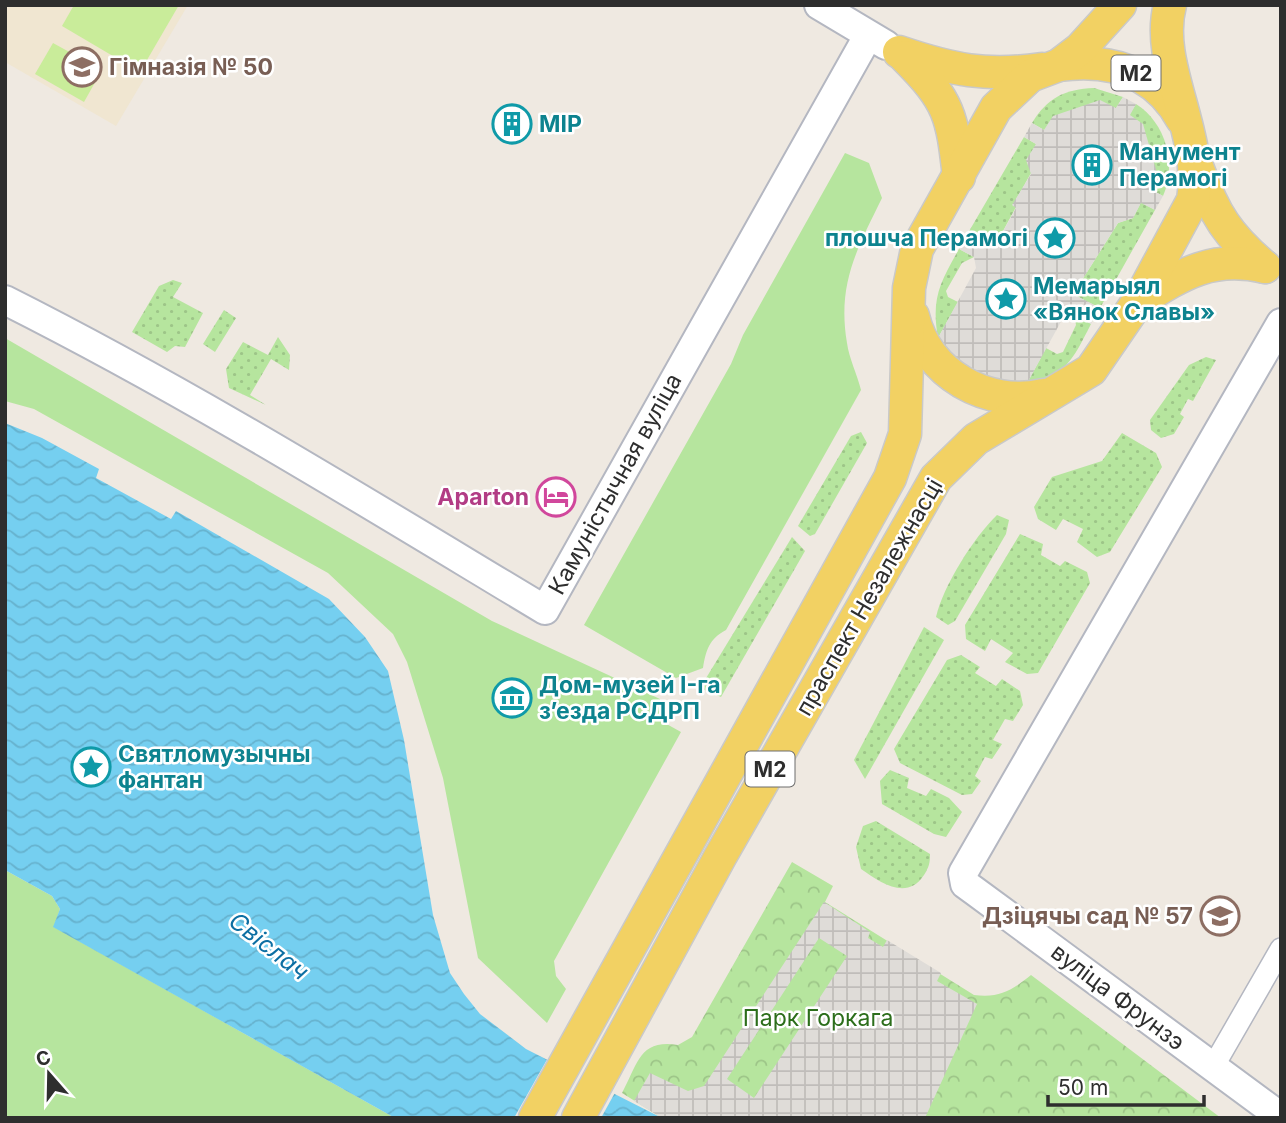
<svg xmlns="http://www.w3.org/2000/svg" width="1286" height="1123" font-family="Inter,sans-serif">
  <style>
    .education { fill: #f0e6d1 }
    .grass { fill: url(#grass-dots) }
    .forest { fill: url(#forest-crowns) }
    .park { fill: #b6e59e }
    .pitch { fill: #c9ec9a }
    .plaza { fill: url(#plaza-grid); fill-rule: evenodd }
    .water { fill: url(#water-waves) }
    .pier { fill: #efe9e1 }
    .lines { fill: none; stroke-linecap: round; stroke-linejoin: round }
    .street-casing { stroke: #b4b7c1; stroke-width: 24 }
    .secondary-casing { stroke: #b4b7c1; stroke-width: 32 }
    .primary-casing { stroke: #c9c9c9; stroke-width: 35 }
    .street { stroke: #fff; stroke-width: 21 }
    .secondary { stroke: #fff; stroke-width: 28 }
    .primary { stroke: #f2d163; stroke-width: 32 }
    .labels { text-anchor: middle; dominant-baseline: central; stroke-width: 5; stroke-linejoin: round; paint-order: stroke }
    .shield { fill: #fff; stroke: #6d6d6d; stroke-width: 2 }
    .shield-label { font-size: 21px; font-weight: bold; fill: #2e2e2e }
    .education-label { font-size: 23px; font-weight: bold; fill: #785e54; stroke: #fff; text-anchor: start }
    .culture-label { font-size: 23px; font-weight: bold; fill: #0d838f; stroke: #fff; text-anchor: start }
    .street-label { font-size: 23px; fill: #2e2e2e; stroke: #fff }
    .hotel-label { font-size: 23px; font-weight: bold; fill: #b23c85; stroke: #fff; text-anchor: end }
    .park-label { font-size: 23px; fill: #2c6e1b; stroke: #fff }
    .water-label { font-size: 24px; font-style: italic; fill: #0d6fa3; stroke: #fff }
  </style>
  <defs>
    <pattern id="grass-dots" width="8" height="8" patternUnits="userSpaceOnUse" patternTransform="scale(1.75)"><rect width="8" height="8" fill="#b6e59e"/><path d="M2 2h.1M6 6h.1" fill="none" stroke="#9dc588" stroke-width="1.8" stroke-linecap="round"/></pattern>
    <pattern id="forest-crowns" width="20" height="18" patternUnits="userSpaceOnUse" patternTransform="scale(1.75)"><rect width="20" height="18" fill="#b6e59e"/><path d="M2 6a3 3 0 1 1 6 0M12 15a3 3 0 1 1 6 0" fill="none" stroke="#9dc588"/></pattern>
    <pattern id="plaza-grid" width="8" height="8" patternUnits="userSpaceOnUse" patternTransform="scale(1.75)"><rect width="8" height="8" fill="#dfdcd8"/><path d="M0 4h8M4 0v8" fill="none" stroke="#c0bdba"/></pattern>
    <pattern id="water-waves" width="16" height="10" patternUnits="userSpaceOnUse" patternTransform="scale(1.75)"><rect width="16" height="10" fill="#75cff0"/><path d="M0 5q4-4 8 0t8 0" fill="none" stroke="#66b2ce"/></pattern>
  </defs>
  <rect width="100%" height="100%" fill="#efe9e1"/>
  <path class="education" d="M 5,5 L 188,5 L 116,126 L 5,62 Z"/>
  <g class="grass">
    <path d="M 1094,88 L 1123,97 L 1116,108 L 1044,130 L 1032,123 C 1047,98 1065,89 1094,88 Z"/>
    <path d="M 1136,104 C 1166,123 1177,164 1163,196 L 1150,189 L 1129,115 Z"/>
    <path d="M 1024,137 L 1036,144 L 1031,173 L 1013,205 L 1016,207 L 996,244 L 991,246 L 968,233 Z"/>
    <path d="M 1141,202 L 1155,210 L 1100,308 L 1076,296 L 1079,290 L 1077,288 L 1118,223 L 1133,218 Z"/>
    <path d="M 959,249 L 974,257 L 962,263 L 946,291 L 948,297 L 958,302 L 938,338 C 931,298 940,283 959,249 Z"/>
    <path d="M 173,280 L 182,283 L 173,297 L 203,313 L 185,347 L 175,346 L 167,352 L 132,332 L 159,286 Z"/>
    <path d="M 224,310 L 236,318 L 215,352 L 203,344 Z"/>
    <path d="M 1074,314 L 1091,324 C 1072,361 1067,374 1025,387 L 1046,348 L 1057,354 L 1063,352 L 1076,325 Z"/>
    <path d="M 278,337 L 290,355 L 289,370 L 271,359 L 250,395 L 266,405 L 229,388 L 226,369 L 243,342 L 268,355 Z"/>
    <path d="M 1206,357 L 1216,360 L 1193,401 L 1188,399 L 1180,414 L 1184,417 L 1174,434 L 1161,438 L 1151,430 L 1150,420 L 1189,365 Z"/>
    <path d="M 861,432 L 867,443 L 815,534 L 810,536 L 798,526 L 851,436 Z"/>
    <path d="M 1122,433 L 1156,453 L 1162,467 L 1110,552 L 1097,557 L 1077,542 L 1083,529 L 1063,519 L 1056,530 L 1038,519 L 1034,507 L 1052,477 L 1102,461 Z"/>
    <path d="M 997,515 L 1009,520 L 1006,534 L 955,621 L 948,625 L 936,617 C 943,586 974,537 997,515 Z"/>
    <path d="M 1020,534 L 1043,544 L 1041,555 L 1060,566 L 1065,561 L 1087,572 L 1090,583 L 1038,673 L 1027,674 L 1005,662 L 1013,653 L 991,639 L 985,651 L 966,639 L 965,625 Z"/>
    <path d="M 792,537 L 805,551 L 721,697 L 700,688 Z"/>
    <path d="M 924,627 L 944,640 L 865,779 L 854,760 Z"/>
    <path d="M 961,655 L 980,667 L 975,673 L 996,686 L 1002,679 L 1020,691 L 1023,705 L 1013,721 L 1005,719 L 993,740 L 1002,744 L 992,759 L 985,757 L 975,776 L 981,781 L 972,794 L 962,795 L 900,763 L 894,749 L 947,660 Z"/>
    <path d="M 890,770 L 909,778 L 907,788 L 926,796 L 931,789 L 949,798 L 962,812 L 946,837 L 934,834 L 882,804 L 880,781 Z"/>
    <path d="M 876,821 L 930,854 C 930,863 929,867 924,875 C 907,901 881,883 861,869 L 856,847 L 863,826 Z"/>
  </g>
  <path class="forest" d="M 792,862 L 833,886 L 825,902 L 974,995 C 1000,998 1011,991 1031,975 L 1221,1118 L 662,1118 L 622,1093 C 638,1064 639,1039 678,1045 L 692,1037 Z"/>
  <g class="park">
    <path d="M 845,153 L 869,163 L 882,198 C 857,249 837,284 847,343 C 849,358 857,374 861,390 L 726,630 C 709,639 706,650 703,668 L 676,678 L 584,625 L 731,364 L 743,335 Z"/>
    <path d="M 5,338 L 492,621 L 660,699 L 663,722 L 681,732 L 554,961 L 556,976 L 566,989 L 547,1023 L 478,958 L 443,778 L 407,662 L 393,634 L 328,573 L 34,409 L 5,401 Z"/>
    <path d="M 5,870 L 52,896 L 60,909 L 54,927 L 395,1118 L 5,1118 Z"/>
  </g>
  <g class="pitch">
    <path d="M 74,5 L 179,5 L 140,72 L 62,26 Z"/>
    <path d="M 53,43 L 102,70 L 84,102 L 35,74 Z"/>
  </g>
  <g class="plaza">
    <path d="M 1123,97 L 1136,104 L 1130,115 L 1143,124 L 1157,173 L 1150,189 L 1163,196 L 1155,210 L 1141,203 L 1133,218 L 1118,223 L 1077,288 L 1080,290 L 1077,296 L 1100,308 L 1091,324 L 1074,314 L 1063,318 L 1025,387 L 1008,387 L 953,360 L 938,338 L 976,268 L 974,257 L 959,249 L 968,233 L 990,245 L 992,242 L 996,244 L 1016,208 L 1012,205 L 1031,174 L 1026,160 L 1036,144 L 1024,137 L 1032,123 L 1044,130 L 1053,116 L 1100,100 L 1116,108 Z"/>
    <path d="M 824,902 L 870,932 L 868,938 L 883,947 L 887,940 L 941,973 L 937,981 L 977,1004 L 925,1118 L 662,1118 L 634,1101 L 650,1073 L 688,1091 L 704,1086 ZM 819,938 L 847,956 L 754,1098 L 727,1079 Z"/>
  </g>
  <path class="water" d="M 5,423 L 42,438 L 99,469 L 96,478 L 171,519 L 176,511 L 329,599 L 365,637 L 388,671 L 404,740 L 433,915 L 450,973 L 464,994 L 480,1014 L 526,1049 L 662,1118 L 395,1118 L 53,927 L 60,909 L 52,896 L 5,870 Z"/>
  <path class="pier" d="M 549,1056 L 617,1089 L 601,1118 L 514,1118 Z"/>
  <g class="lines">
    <g class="street-casing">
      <path id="street" d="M 1213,1067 L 1281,949"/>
    </g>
    <g class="secondary-casing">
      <g id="secondary">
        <path d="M 819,5 L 886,45"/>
        <path d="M 5,300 C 190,393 367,503 545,610 L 868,36"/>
        <path d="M 1281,323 L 963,873 L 965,884 L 976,892 L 1281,1117"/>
      </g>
    </g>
    <g class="primary-casing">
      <g id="primary">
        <path d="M 899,52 C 952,70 986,77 1042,69"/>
        <path d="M 905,57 C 950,102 952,115 959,177"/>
        <path d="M 1059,65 C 1110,58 1156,72 1182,119"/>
        <path d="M 1198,169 C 1214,214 1228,236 1265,267"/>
        <path d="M 1141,300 C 1184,273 1213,255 1265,267"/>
        <path d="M 913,316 C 926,374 988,408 1043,395"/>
        <path d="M 535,1118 L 890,478 L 905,434 L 909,288 L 917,249 L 996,108 L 1030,76 L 1059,65 L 1080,49 L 1120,5"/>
        <path d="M 578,1118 L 720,857 L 936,478 L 976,439 L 1091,370 L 1139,300 L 1193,200 C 1204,133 1154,64 1170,5"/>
      </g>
    </g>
    <use href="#street" class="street"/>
    <use href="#secondary" class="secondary"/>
    <use href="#primary" class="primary"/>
  </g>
  <defs>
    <g id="school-ring" transform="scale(2.0125)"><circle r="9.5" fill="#fff" stroke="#8d6e63" stroke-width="1.5"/><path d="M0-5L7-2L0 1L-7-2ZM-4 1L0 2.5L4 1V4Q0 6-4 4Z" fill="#8d6e63"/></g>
    <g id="building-ring" transform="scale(2.0125)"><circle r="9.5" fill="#fff" stroke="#0f9aa8" stroke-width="1.5"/><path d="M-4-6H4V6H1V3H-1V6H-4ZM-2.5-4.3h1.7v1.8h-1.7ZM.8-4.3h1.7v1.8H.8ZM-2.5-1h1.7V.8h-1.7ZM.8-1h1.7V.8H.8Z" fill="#0f9aa8"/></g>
    <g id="sight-ring" transform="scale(2.0125)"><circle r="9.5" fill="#fff" stroke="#0f9aa8" stroke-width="1.5"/><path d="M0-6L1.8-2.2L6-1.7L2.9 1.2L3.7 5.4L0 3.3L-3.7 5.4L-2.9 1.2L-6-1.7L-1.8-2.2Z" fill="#0f9aa8"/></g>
    <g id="hotel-ring" transform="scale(2.0125)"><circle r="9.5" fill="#fff" stroke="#d1479c" stroke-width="1.5"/><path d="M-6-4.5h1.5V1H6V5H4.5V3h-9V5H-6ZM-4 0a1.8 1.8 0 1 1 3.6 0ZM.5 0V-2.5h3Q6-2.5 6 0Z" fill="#d1479c"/></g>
    <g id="museum-ring" transform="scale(2.0125)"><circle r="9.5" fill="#fff" stroke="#0f9aa8" stroke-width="1.5"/><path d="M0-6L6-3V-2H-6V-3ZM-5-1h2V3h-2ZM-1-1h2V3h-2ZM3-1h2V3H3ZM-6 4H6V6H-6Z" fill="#0f9aa8"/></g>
  </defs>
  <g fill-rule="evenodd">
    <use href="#school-ring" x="82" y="67"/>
    <use href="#building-ring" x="512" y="124"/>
    <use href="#building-ring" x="1092" y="165"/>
    <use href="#sight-ring" x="1055" y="238"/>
    <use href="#sight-ring" x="1006" y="299"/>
    <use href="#hotel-ring" x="556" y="497"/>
    <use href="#museum-ring" x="512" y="698"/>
    <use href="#sight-ring" x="91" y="767"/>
    <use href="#school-ring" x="1220" y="916"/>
  </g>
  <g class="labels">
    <g class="shield">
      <rect x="1111.5" y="55.5" width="49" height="35" rx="5"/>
      <rect x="745.5" y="751.5" width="49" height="35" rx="5"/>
    </g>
    <g class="shield-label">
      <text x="1136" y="73">М2</text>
      <text x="770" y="769">М2</text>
    </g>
    <g class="education-label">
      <text x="109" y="67">Гімназія № 50</text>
      <text x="1193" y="916" text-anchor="end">Дзіцячы сад № 57</text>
    </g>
    <g class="culture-label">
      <text x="539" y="124">МІР</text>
      <text x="1119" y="152">Манумент<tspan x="1119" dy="26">Перамогі</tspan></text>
      <text x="1028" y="238" text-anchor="end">плошча Перамогі</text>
      <text x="1033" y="286">Мемарыял<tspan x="1033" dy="26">«Вянок Славы»</tspan></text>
      <text x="539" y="685">Дом-музей I-га<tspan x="539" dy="26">зʼезда РСДРП</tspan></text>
      <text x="118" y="754">Святломузычны<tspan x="118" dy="26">фантан</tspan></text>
    </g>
    <g class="street-label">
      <text transform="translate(615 484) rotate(-61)">Камуністычная вуліца</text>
      <text transform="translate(869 597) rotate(-60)">праспект Незалежнасці</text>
      <text transform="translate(1118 997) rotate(37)">вуліца Фрунзэ</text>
    </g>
    <g class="hotel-label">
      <text x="529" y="497">Aparton</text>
    </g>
    <g class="park-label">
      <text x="818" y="1018">Парк Горкага</text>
    </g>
    <g class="water-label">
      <text transform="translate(269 946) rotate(38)">Свіслач</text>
    </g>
  </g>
  <rect width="1286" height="1123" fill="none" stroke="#2e2e2e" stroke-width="14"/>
  <g transform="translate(49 1074) rotate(340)" stroke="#ffffff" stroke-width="5" paint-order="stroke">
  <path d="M0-5L12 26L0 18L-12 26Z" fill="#2e2e2e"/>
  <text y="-10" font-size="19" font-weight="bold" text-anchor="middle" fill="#2e2e2e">С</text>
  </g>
  <path d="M1048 1095v10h156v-10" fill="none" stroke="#2e2e2e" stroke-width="3.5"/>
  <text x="1058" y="1095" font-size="21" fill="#2e2e2e" stroke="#ffffff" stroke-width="5" paint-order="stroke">50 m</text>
</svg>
